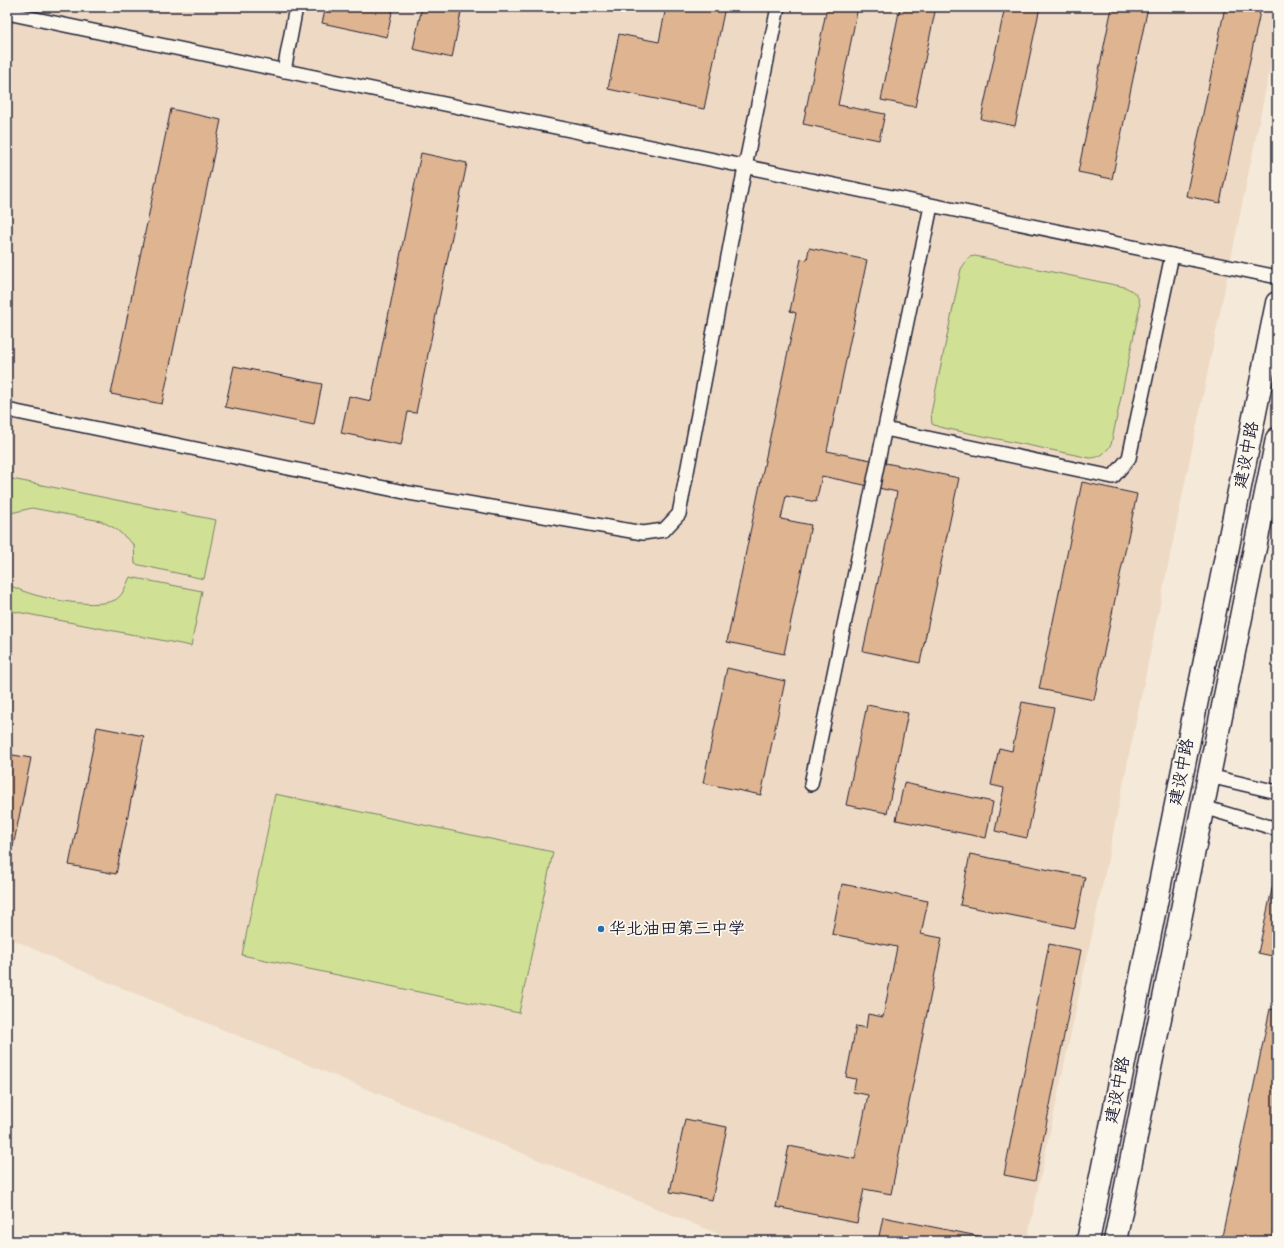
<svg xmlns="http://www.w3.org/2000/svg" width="1284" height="1248" font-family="'Indie Flower','LXGW WenKai TC',sans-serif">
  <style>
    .built { fill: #eedac4 }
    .green { fill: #d0e195; stroke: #798268 }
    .building { fill: #dfb490; stroke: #22223b }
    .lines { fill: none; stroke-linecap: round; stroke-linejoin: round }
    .lane-casing { stroke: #22223b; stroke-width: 16 }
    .primary-casing { stroke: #22223b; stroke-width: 25 }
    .lane { stroke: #fbf7ec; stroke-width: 13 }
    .primary { stroke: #fbf7ec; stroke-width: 22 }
    .poi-dot { fill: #1f6fb2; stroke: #fbf7ec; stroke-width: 1.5 }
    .labels { text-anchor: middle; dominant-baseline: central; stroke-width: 3.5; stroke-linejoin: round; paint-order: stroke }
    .street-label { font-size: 17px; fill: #22223b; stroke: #fbf7ec }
    .poi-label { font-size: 17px; fill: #22223b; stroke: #fbf7ec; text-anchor: start }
  </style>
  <rect width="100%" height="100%" fill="#f5eada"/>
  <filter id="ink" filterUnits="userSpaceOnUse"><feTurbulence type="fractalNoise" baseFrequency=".025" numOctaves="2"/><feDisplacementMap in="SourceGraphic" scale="8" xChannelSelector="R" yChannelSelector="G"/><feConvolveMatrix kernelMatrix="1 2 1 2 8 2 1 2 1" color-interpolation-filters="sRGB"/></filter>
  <g filter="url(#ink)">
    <path class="built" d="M 7,7 L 1277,7 L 1277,35 L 1104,878 L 1027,1241 L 771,1241 L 760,1237 L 758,1241 L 735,1241 L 100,979 L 7,937 Z"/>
    <g class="green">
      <path d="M 975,256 L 1125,287 C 1135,292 1139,295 1140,306 L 1111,445 C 1105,453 1100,458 1090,458 L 939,427 L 932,424 L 931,413 L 961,269 L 969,257 Z"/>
      <path d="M 7,478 L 216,520 L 204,579 L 135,564 L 134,545 L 116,529 L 101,521 L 32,508 L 7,514 Z"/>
      <path d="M 130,577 L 202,591 L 191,646 L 7,610 L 7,583 C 25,597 94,610 115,600 C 123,596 126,585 130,577 Z"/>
      <path d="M 275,794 L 553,852 L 519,1013 L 242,955 Z"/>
    </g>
    <g class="building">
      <path d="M 326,7 L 393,7 L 387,37 L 322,23 Z"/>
      <path d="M 422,7 L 462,7 L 452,58 L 413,49 Z"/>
      <path d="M 666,7 L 725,7 L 704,109 L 608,89 L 619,34 L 659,42 Z"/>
      <path d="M 827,7 L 858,7 L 838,105 L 885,114 L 879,140 L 803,124 Z"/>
      <path d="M 900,7 L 936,7 L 915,107 L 881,100 Z"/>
      <path d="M 1005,7 L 1040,7 L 1015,126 L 981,119 Z"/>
      <path d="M 1112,7 L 1148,7 L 1112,179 L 1078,172 Z"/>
      <path d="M 1225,7 L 1261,7 L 1220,203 L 1186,196 Z"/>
      <path d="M 171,109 L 221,120 L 162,404 L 111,394 Z"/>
      <path d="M 421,153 L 467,163 L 416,413 L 408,412 L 401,445 L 341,433 L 349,396 L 371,401 Z"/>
      <path d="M 809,248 L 867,260 L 827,451 L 959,478 L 920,663 L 863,651 L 897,492 L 822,476 L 816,502 L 786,496 L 781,519 L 811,525 L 784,654 L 727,642 L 796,313 L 790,311 L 801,259 L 807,260 Z"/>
      <path d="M 234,366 L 322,384 L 314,425 L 225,407 Z"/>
      <path d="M 1082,482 L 1137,494 L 1094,700 L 1039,689 Z"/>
      <path d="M 727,668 L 785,681 L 761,795 L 703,783 Z"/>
      <path d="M 1022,702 L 1054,708 L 1027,838 L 995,831 L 1004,788 L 991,785 L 999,748 L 1012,751 Z"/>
      <path d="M 867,705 L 908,713 L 887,813 L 846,805 Z"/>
      <path d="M 97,727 L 144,736 L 116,874 L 69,865 Z"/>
      <path d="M 7,754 L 31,758 L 13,847 L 7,845 Z"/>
      <path d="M 904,783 L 993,802 L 986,838 L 896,820 Z"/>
      <path d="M 970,854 L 1085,877 L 1075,928 L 960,905 Z"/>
      <path d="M 1277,866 L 1277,957 L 1258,953 Z"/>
      <path d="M 842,884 L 928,901 L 921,934 L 942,938 L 891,1194 L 864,1189 L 857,1223 L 776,1207 L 789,1146 L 855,1159 L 868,1095 L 853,1092 L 856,1079 L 846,1077 L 856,1026 L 866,1028 L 868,1014 L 883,1017 L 897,947 L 832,934 Z"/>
      <path d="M 1049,944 L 1081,950 L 1035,1181 L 1004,1175 Z"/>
      <path d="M 1270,1009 L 1277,1010 L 1277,1211 L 1271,1241 L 1221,1241 Z"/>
      <path d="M 685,1119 L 727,1127 L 712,1200 L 670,1192 Z"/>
      <path d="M 883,1217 L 1003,1241 L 878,1241 Z"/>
    </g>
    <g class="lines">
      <g class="lane-casing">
        <g id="lane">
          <path d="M 7,13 L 1277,277"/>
          <path d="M 284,71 L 296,7"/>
          <path d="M 7,410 L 409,493 L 643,533 L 664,530 L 679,514 L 745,167 L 778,7"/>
          <path d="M 885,429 L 1113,477 L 1129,458 L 1172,255"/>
          <path d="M 1209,776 L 1277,792"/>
          <path d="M 811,784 L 931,206"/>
          <path d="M 1203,807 L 1277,829"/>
        </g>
      </g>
      <g class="primary-casing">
        <g id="primary">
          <path d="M 1088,1241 L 1277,303"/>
          <path d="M 1115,1241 L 1277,439"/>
        </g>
      </g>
      <use href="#lane" class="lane"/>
      <use href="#primary" class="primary"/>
    </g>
  </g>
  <circle class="poi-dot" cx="601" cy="929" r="4"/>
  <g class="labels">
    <g class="street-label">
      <text transform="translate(1247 455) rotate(-79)">建设中路</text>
      <text transform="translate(1182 772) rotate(-79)">建设中路</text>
      <text transform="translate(1118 1090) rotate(-79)">建设中路</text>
    </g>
    <g class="poi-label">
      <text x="609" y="929">华北油田第三中学</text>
    </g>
  </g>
  <rect width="1284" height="1248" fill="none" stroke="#fbf7ec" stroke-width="24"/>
  <rect x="12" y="12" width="1260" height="1224" fill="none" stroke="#22223b" stroke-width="1.5" filter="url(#ink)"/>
</svg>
